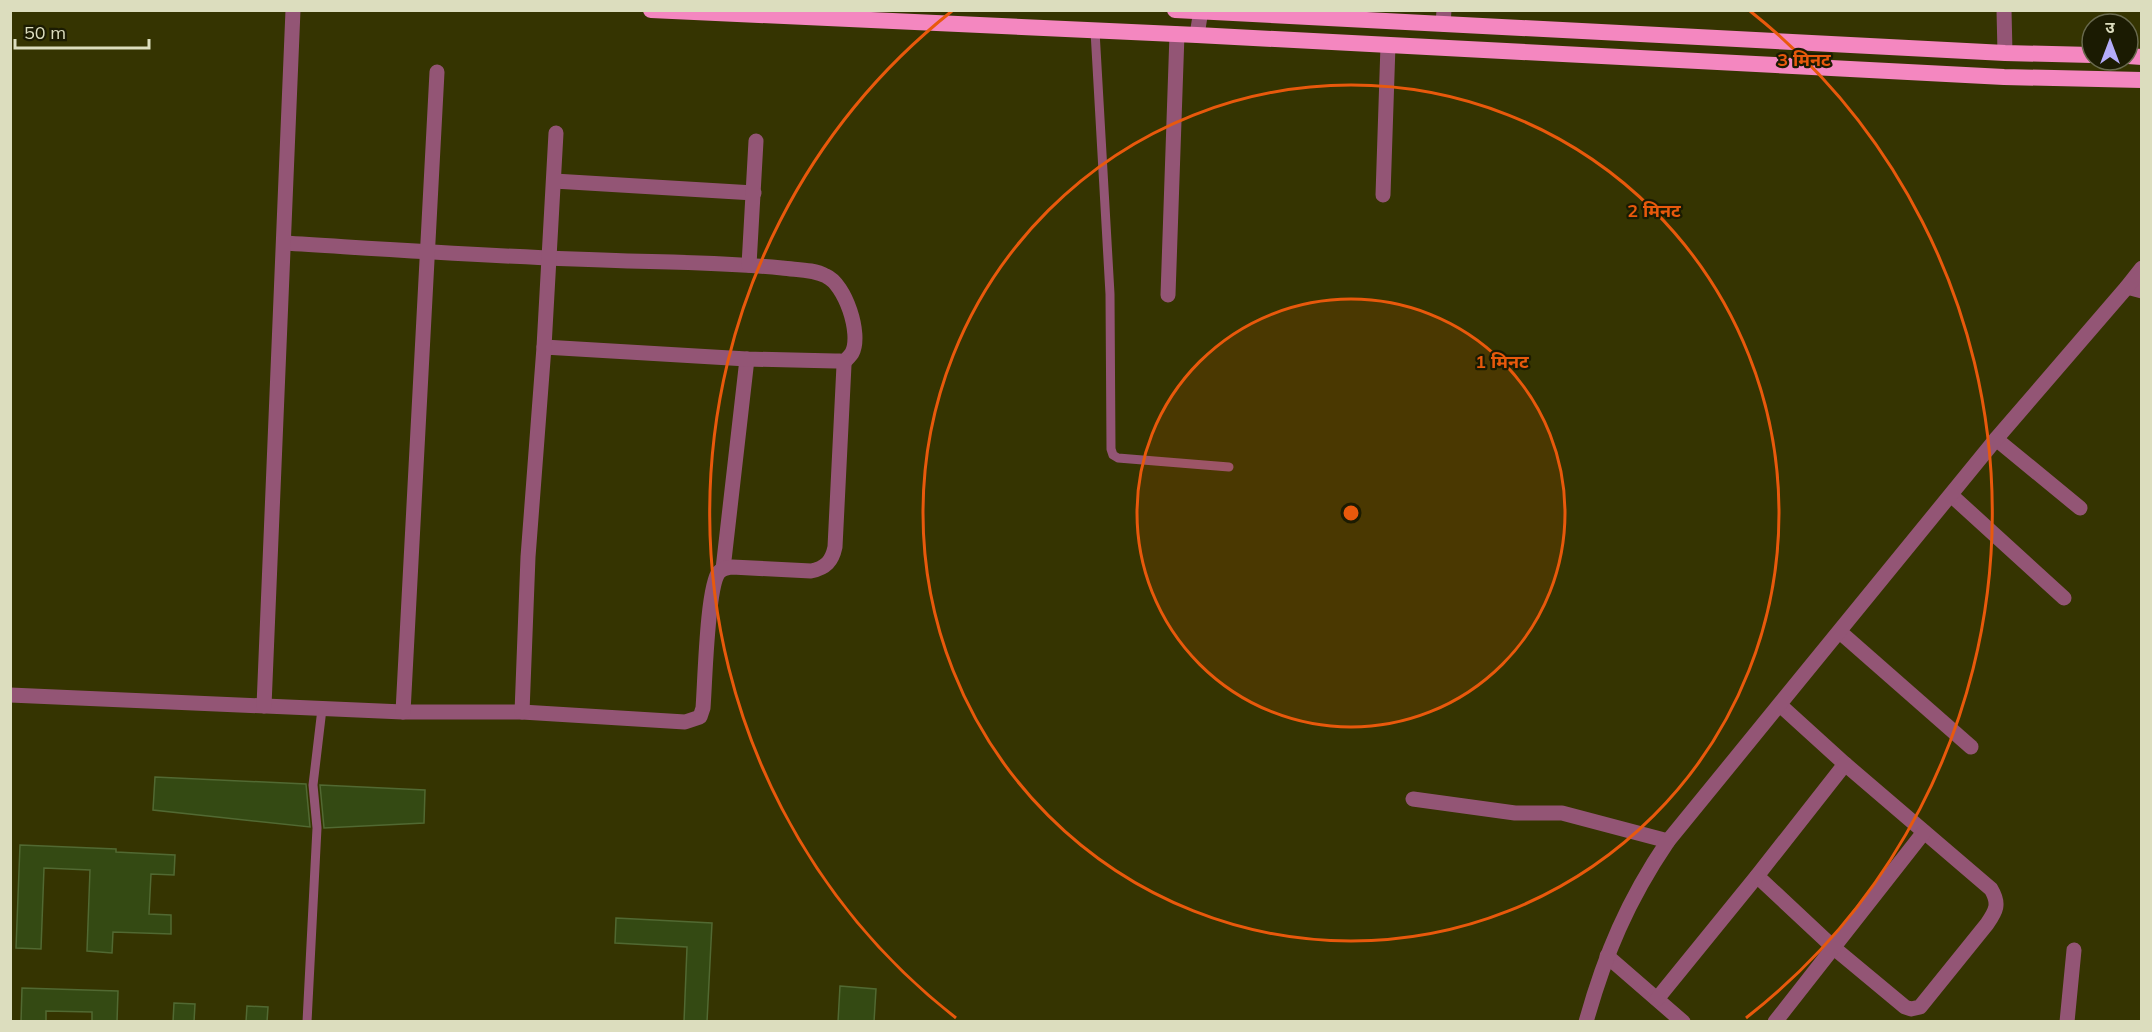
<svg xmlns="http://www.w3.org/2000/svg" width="2152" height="1032" font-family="Mulish,'Noto Sans Devanagari',sans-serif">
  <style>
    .building { fill: #344a13; stroke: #516932; stroke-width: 1.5 }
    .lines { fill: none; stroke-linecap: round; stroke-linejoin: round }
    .service { stroke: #935575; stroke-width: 9 }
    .minor { stroke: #935575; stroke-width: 15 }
    .tertiary { stroke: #935575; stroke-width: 15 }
    .trunk { stroke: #f487c0; stroke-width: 16 }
    .ring { fill: none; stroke: #e8590c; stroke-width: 3 }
    .centre { fill: #e8590c; stroke: #1b1b02; stroke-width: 3 }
    .ring-label { font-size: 18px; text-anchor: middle; font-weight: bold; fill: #e8590c; stroke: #1b1b02; stroke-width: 4.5; stroke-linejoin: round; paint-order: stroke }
  </style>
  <rect width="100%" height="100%" fill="#353401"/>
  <g class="building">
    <path d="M 155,777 L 306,784 L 310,827 L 153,810 Z"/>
    <path d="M 320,785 L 425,790 L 424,823 L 324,828 Z"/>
    <path d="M 20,845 L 116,849 L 116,852 L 175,855 L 174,875 L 151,874 L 149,914 L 171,915 L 171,934 L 113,932 L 112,953 L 87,951 L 90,870 L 44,868 L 41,949 L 16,948 Z"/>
    <path d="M 616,918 L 712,923 L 707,1022 L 684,1022 L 687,947 L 615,943 Z"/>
    <path d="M 840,986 L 876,989 L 874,1022 L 838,1022 Z"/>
    <path d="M 22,988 L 118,991 L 117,1022 L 92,1022 L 92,1012 L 46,1011 L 46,1022 L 21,1022 Z"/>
    <path d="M 174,1003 L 195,1004 L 194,1022 L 173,1022 Z"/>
    <path d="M 247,1006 L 268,1007 L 267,1022 L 246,1022 Z"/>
  </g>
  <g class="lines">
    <g class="service">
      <path d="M 1095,31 L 1110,294 L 1111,449 L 1113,455 L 1118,458 L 1229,467"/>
      <path d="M 307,1022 L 317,828 L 313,785 L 322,709"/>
    </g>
    <g class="minor">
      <path d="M 2004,10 L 2005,53"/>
      <path d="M 1443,24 L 1444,10"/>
      <path d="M 1197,35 L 1201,10"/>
      <path d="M 554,181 L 754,193"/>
      <path d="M 1383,195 L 1388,45"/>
      <path d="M 284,243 C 399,250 513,258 628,261 C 679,262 731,263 782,268 C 797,270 813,269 826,276 C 845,284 862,334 852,353 C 850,356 846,360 843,363"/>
      <path d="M 749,265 L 756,141"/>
      <path d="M 2127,287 L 2142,291"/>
      <path d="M 1168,295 L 1177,34"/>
      <path d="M 1996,439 L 2080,508"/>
      <path d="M 1951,495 L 2064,598"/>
      <path d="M 723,569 L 747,359"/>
      <path d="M 1840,632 L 1971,747"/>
      <path d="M 10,695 L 403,712 L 522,712 L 685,722 L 700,717 L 703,708 C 705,684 707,586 719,572 C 723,568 727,568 732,567 L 811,571 C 826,568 832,561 835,547 L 844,365 L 840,361 L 835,361 L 747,359 L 544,347"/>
      <path d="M 264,706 L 293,10"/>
      <path d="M 403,712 L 437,72"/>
      <path d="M 522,712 L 528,557 L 544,347 L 556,133"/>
      <path d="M 1413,799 L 1515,813 L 1562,813 L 1668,841"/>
      <path d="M 1757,876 L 1834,948 L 1905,1007 L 1911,1009 L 1920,1007 L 1987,924 C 1996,911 2000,904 1991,889 L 1845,764 L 1780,705"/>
      <path d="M 1607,956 L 1683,1022"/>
      <path d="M 1657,999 L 1757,876 L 1845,764"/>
      <path d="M 1775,1022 L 1924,832"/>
      <path d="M 2067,1022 L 2074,950"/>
    </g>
    <path class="tertiary" d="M 1586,1022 C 1605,954 1628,900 1668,841 L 1996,439 L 2127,287 L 2142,268"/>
    <g class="trunk">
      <path d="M 651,10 L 1197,35 L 2004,77 L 2142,80"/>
      <path d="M 1175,10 L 2005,53 L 2092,55"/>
      <path d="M 2128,56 L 2142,57"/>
    </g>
  </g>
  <circle cx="1351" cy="513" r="214" fill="#e8590c" fill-opacity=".12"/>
  <g class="ring">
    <circle cx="1351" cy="513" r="214"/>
    <circle cx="1351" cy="513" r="428"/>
    <path d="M956 1018A641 641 0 0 1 952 11M1750 11A641 641 0 0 1 1746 1018"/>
  </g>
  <circle cx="1351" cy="513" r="9" class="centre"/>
  <g class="ring-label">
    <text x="1804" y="66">3 मिनट</text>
    <text x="1654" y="217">2 मिनट</text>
    <text x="1502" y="368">1 मिनट</text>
  </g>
  <rect width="2152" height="1032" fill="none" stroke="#dcddbe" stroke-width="24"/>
  <g transform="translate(2110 42)"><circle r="28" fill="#1b1b02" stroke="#68694d" stroke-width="1.5"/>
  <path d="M0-4.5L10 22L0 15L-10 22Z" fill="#b4acf9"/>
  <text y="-9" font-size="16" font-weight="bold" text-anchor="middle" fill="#dcddbe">उ</text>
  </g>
  <path d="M15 39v9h134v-9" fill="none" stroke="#dcddbe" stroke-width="3"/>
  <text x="24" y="39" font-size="18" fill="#dcddbe" stroke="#1b1b02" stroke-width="4.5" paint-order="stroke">50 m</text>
</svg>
